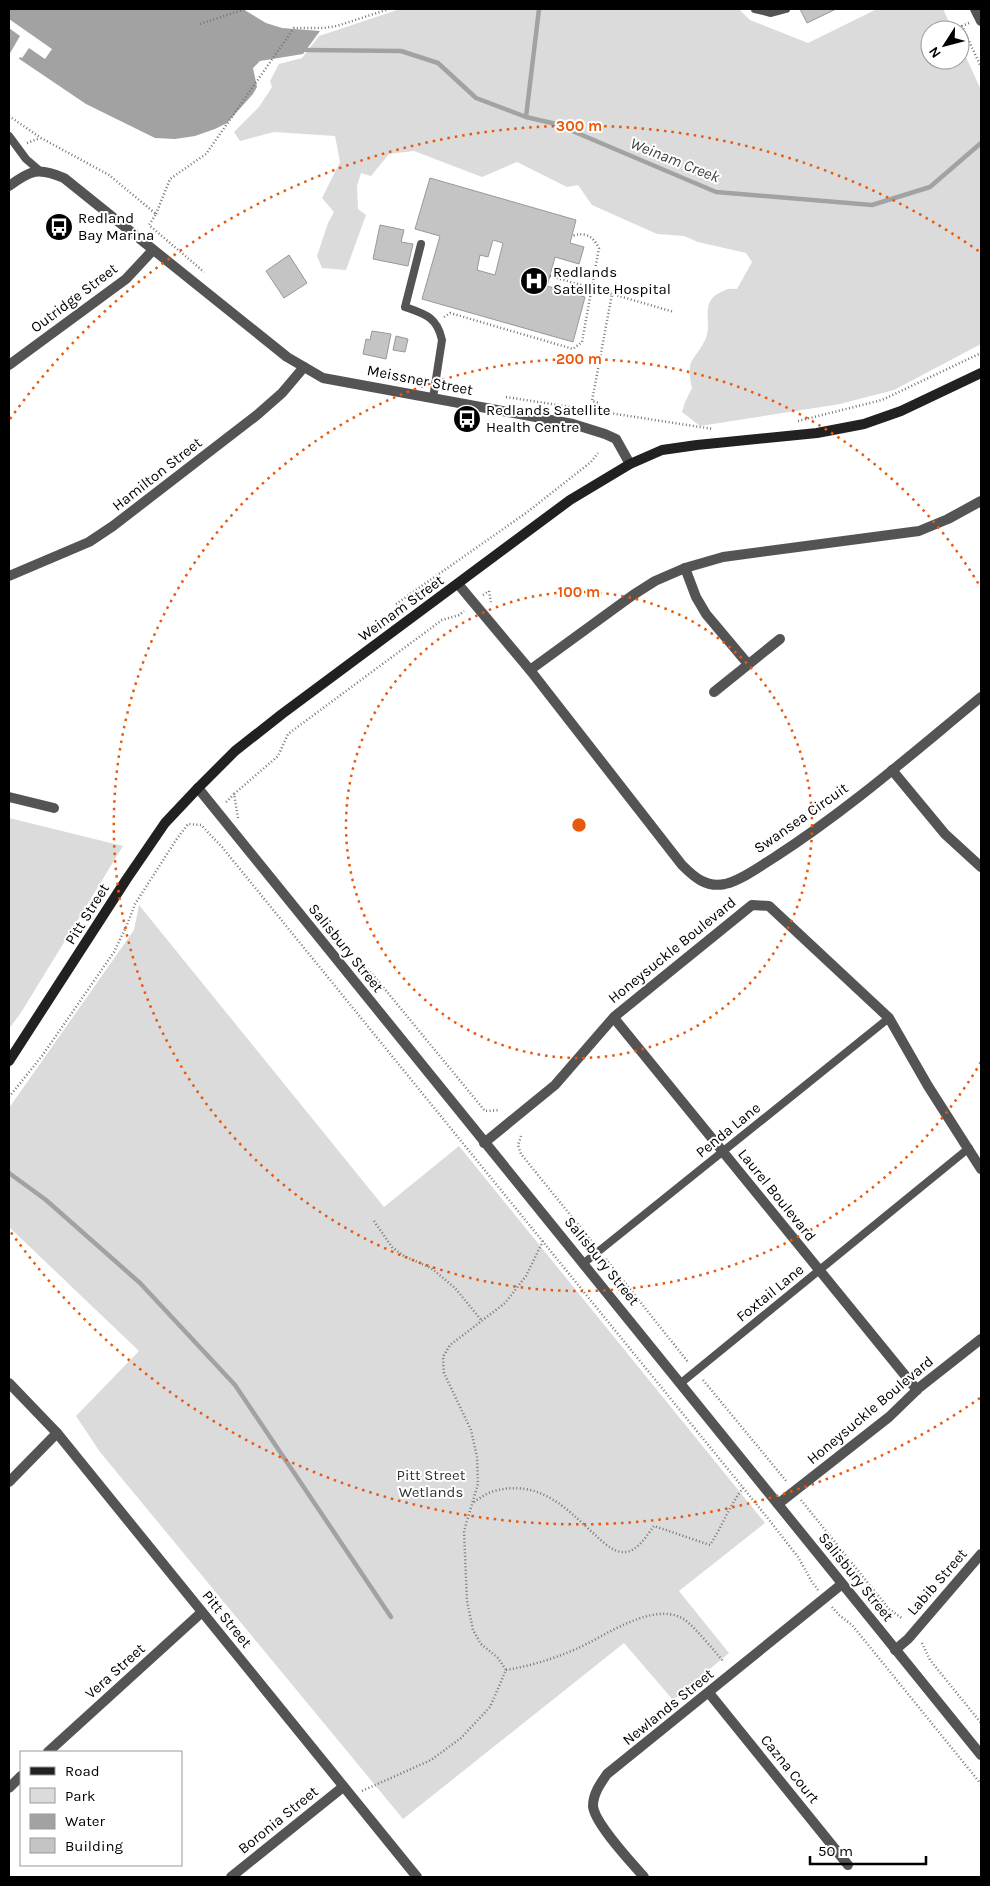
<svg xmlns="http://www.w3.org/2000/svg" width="990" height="1886" font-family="Karla,sans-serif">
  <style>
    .green { fill: #dbdbdb }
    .water { fill: #a2a2a2 }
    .pier { fill: #fff }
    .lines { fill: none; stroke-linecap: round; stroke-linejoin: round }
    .stream { stroke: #a2a2a2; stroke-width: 4.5 }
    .building { fill: #c4c4c4; stroke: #989898; fill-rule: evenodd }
    .path { stroke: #767676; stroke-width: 2.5; stroke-dasharray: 1 2.5; stroke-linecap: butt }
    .lane { stroke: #545454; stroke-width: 8 }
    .street { stroke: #545454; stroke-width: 10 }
    .secondary { stroke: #212121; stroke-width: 10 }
    .ring { fill: none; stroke: #e8590c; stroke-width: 2.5; stroke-dasharray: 2.5 5 }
    .labels { text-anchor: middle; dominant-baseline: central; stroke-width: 4; stroke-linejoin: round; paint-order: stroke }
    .poi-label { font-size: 15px; fill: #000; stroke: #fff; text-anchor: start }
    .street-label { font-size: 15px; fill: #000; stroke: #fff }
    .park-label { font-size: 15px; fill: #323232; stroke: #fff }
    .water-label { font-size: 16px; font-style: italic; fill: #434343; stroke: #fff }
    .centre { fill: #e8590c; stroke: #fff; stroke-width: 2.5 }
    .ring-label { font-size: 15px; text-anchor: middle; font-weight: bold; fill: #e8590c; stroke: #fff; stroke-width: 4; stroke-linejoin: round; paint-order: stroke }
  </style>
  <rect width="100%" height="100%" fill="#fff"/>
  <g class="green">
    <path d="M 400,9 L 739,9 L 750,20 L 808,43 L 877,9 L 943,9 L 953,30 L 930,30 L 930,60 L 960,60 L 960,44 L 981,90 L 981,344 L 894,390 L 840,404 L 700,426 L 682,412 L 685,402 L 692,388 C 685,357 695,362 706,338 C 712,322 700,303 719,293 C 726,289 729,288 737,289 L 752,262 L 746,253 L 698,242 L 684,236 L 657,234 L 592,205 L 578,185 L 567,187 L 517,162 L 482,177 L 414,151 L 389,154 L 371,176 L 361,173 L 357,186 L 358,209 L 366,215 L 346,270 L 322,268 L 317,256 L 328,223 L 334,212 L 322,198 L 340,162 L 335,136 L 274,132 L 240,141 L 234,132 L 259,107 L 272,87 L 270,81 L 279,64 L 302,58 L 319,36 Z"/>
    <path d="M 9,818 L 123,846 L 22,1011 L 9,1029 Z"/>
    <path d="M 139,905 L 384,1207 L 459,1146 L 765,1523 L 679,1591 L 729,1653 L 673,1700 L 624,1643 L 403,1819 L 100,1452 L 76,1416 L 139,1351 L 9,1227 L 9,1108 L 134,930 Z"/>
  </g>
  <path class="water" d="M 9,9 L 243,9 L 266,23 L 282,28 L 320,31 L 303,54 L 260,61 L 253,68 L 257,87 L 253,94 L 227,123 L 215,129 L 195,136 L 175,139 L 155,138 L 86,104 L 9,52 Z"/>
  <path class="pier" d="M 9,19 L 52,49 L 45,59 L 29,48 L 22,58 L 20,57 L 17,61 L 9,55 L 20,36 L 9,28 Z"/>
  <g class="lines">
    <g class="stream">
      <path d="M 306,50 L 401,51 L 438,63 L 476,98 L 526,117 L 556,124 L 716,192 L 872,205 L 930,187 L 981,143"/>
      <path d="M 526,117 L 539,9"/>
      <path d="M 9,1173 L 46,1200 L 140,1283 L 235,1385 L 391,1617"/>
    </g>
  </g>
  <g class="building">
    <path d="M 800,9 L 836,9 L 807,23 Z"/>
    <path d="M 430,178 L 576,220 L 570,243 L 584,247 L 579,264 L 555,257 L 547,286 L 585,297 L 573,342 L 422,299 L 440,236 L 415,229 ZM 493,240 L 503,243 L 495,275 L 477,270 L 480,255 L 488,257 Z"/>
    <path d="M 380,225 L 404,230 L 401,242 L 413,244 L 408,266 L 373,259 Z"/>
    <path d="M 289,255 L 307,283 L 284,298 L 266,271 Z"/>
    <path d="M 372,331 L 391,334 L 386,359 L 363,354 L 366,339 L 370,340 Z"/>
    <path d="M 396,336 L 408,339 L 405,352 L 393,350 Z"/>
  </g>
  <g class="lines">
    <g class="path">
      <path d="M 969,23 L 962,26 L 981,67"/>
      <path d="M 200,24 L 245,9"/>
      <path d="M 9,116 L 41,138 L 109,175 L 156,214 L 149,225 L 204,272"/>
      <path d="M 27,143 L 40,138"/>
      <path d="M 156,214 L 170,179 L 206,154 L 294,28 L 324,28 L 337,26 L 389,9"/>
      <path d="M 550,276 L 674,312"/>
      <path d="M 444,317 L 450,313 L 573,349 L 582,342 L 599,248 C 592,235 585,232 572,236"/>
      <path d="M 506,397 L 713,429"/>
      <path d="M 597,412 L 599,403 L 592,401 L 612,294"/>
      <path d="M 798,421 L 882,400 L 981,353"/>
      <path d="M 489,591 L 491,602"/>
      <path d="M 483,595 L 489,591"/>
      <path d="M 396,604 L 526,513 L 591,462 L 598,453"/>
      <path d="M 226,802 L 234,794"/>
      <path d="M 238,818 L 234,794 L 278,756 L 288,734 L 442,620 L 459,615 L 464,611"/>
      <path d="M 356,961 L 362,964 L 374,976 L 485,1111 L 500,1110"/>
      <path d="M 9,1097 L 42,1056 L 114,952 L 127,925 L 135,904 L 176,840 L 188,824 L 201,825 L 222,847 L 766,1516 L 798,1557 L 812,1582 L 818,1590"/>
      <path d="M 521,1136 L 518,1145 L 521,1154 L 593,1243"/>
      <path d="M 374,1221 L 392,1247 L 404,1256 L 431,1268 L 455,1288 L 482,1321"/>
      <path d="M 606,1259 L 688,1362"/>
      <path d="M 703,1380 L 787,1482"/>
      <path d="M 801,1500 L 889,1609 L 903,1619"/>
      <path d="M 474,1502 C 480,1498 487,1493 494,1491 C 539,1479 565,1507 594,1534 C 602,1541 612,1552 623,1552 C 637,1553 647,1535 654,1526 L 710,1545 C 722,1527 729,1506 743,1488"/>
      <path d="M 832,1607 L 839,1615 L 852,1625 L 981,1784"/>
      <path d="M 922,1643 L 930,1660 L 981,1723"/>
      <path d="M 506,1670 C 530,1666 553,1659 576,1649 C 604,1637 655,1599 685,1620 C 696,1628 714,1651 724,1662"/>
      <path d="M 362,1791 L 431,1760 L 461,1738 L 490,1707 L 506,1670 L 498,1658 L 481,1644 L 473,1630 L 467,1601 L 464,1531 L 478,1484 L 477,1457 L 471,1430 L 444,1373 L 443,1357 L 450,1345 L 505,1303 L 526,1276 L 543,1241"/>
    </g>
    <g class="lane">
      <path d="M 755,9 L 771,13 L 786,9"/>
      <path d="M 9,136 L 26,159 L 40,171"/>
      <path d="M 421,244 L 405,307 C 425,314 437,317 442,340 L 433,398"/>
      <path d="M 584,1263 L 889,1018"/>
      <path d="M 681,1383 L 969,1148"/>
    </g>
    <g class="street">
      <path d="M 975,9 L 981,21"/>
      <path d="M 9,186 C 31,170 38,167 64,178 L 287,357 L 323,378 L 573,424 L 605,434 L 616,439 L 630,464"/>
      <path d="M 9,365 L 126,279 L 153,250"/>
      <path d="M 685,568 L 696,597 L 706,614 L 748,664"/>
      <path d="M 9,576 L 89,542 L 113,526 L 257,415 L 282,393 L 304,367"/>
      <path d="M 458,584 L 530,670 L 682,865 C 694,877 706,888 725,884 C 742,880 760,866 775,857 C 848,810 914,752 981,697"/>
      <path d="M 530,670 L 633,595 L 655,581 L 685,568 L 723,557 L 919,531 L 948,519 L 981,501"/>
      <path d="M 714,692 L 780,639"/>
      <path d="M 892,770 L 945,834 L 981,867"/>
      <path d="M 198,788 L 981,1755"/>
      <path d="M 9,797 L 54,808"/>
      <path d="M 614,1018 L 917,1390"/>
      <path d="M 484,1143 L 555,1085 L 614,1017 L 752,905 L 769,906 L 889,1018 L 928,1086 L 981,1169"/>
      <path d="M 9,1383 L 57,1433 L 417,1877"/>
      <path d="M 9,1482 L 57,1433"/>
      <path d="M 778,1504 L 889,1417 L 920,1387 L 981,1339"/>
      <path d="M 895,1650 L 908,1639 L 981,1554"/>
      <path d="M 709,1693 L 848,1865"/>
      <path d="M 48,1752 L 202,1612"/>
      <path d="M 9,1788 L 21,1776"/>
      <path d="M 231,1877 L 343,1787"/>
      <path d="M 644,1877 C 632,1863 594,1823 593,1806 C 593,1794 600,1784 607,1774 L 842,1584"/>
    </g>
    <path class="secondary" d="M 9,1061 L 126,880 L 165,823 L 198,788 L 235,751 L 282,714 L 570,500 L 630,464 L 662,450 L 697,445 L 817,433 L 864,424 L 901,411 L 981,373"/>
  </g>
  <g class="ring">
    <circle cx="579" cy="825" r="233"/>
    <path d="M981 1062A466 466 0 1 1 981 588"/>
    <path d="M980 1398A699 699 0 0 1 10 1231M10 419A699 699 0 0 1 980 252"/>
  </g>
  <defs>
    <g id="bus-disc" transform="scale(1.4375)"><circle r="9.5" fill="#000" stroke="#fff"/><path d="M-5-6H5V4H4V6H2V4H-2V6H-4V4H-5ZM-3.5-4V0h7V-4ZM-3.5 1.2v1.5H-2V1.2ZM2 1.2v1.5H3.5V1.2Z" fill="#fff"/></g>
    <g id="hospital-disc" transform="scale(1.4375)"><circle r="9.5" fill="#000" stroke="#fff"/><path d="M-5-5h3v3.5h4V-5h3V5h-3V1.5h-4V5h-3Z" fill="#fff"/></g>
  </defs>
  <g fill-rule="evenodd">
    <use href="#bus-disc" x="59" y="227"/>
    <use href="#hospital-disc" x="534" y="281"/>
    <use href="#bus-disc" x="467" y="419"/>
  </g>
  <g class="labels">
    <g class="poi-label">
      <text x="78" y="218">Redland<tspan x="78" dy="17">Bay Marina</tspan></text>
      <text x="553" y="272">Redlands<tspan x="553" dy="17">Satellite Hospital</tspan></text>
      <text x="486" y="410">Redlands Satellite<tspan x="486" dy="17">Health Centre</tspan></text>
    </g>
    <g class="street-label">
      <text transform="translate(74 298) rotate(-37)">Outridge Street</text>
      <text transform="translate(420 380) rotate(11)">Meissner Street</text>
      <text transform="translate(157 474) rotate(-38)">Hamilton Street</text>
      <text transform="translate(401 608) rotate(-36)">Weinam Street</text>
      <text transform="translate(801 818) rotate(-35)">Swansea Circuit</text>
      <text transform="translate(87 914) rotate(-58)">Pitt Street</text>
      <text transform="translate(346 948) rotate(51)">Salisbury Street</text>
      <text transform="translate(672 950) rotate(-39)">Honeysuckle Boulevard</text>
      <text transform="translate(728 1130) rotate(-39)">Penda Lane</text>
      <text transform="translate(777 1195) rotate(51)">Laurel Boulevard</text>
      <text transform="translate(602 1261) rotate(51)">Salisbury Street</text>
      <text transform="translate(770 1293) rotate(-39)">Foxtail Lane</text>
      <text transform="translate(870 1410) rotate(-40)">Honeysuckle Boulevard</text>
      <text transform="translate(856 1577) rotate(51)">Salisbury Street</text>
      <text transform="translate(937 1582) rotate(-49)">Labib Street</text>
      <text transform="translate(227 1619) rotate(51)">Pitt Street</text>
      <text transform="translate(115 1671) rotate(-42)">Vera Street</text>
      <text transform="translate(668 1707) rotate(-39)">Newlands Street</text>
      <text transform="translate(790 1769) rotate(51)">Cazna Court</text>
      <text transform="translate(278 1820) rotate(-39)">Boronia Street</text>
    </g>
    <g class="park-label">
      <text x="431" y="1475">Pitt Street<tspan x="431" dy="17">Wetlands</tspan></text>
    </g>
    <g class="water-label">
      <text transform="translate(675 160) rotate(22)">Weinam Creek</text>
    </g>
  </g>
  <circle cx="579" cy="825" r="8" class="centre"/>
  <g class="ring-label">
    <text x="579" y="131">300 m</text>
    <text x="579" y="364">200 m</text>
    <text x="579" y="597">100 m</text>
  </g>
  <rect width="990" height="1886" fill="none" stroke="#000000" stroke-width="20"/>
  <rect x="20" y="1751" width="162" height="115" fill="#ffffff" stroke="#999999"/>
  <rect x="30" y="1767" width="25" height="8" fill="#212121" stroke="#999999"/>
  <text x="65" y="1776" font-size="15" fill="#000000">Road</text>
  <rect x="30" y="1788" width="25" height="15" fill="#dbdbdb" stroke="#999999"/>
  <text x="65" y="1801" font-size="15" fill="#000000">Park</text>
  <rect x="30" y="1814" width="25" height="15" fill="#a2a2a2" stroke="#999999"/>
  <text x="65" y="1826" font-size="15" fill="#000000">Water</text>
  <rect x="30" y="1838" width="25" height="15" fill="#c4c4c4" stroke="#999999"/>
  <text x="65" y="1851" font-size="15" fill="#000000">Building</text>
  <g transform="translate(945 45) rotate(234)"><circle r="24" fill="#ffffff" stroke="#999999"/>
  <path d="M0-4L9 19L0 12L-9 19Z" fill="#000000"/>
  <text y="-8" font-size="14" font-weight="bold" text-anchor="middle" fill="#000000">N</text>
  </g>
  <path d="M810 1856v8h116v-8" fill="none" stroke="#000000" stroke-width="2.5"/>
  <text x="818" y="1856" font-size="15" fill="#000000" stroke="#ffffff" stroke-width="4" paint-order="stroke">50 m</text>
</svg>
